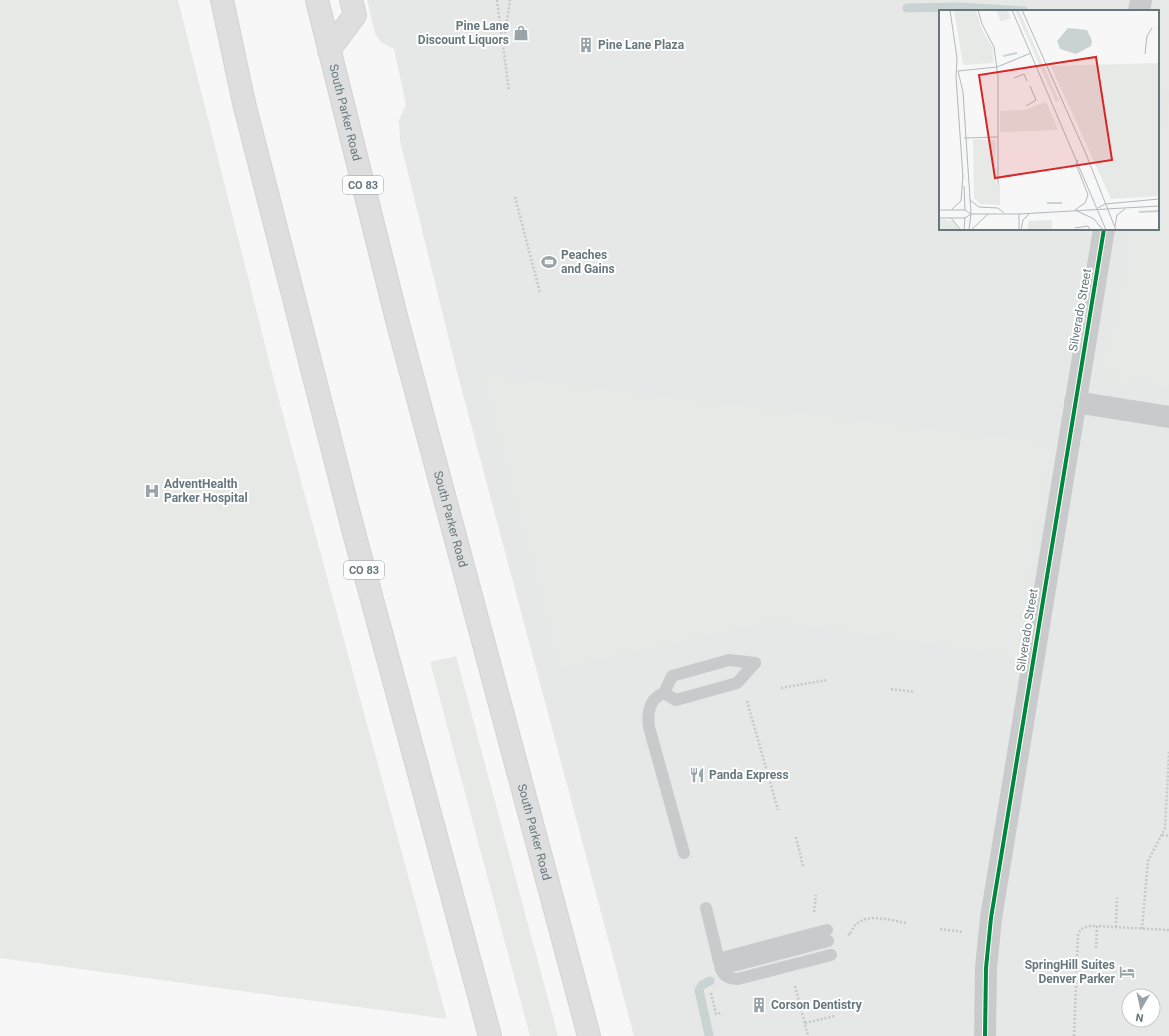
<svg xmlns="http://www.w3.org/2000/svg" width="1169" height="1036" font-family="Roboto,sans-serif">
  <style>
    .built { fill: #e6e8e7; fill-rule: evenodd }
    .green { fill: #e6e9e5 }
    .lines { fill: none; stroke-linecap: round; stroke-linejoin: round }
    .stream { stroke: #cad3d4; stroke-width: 9 }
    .highway-casing { stroke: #d2d3d4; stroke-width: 24 }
    .path { stroke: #c7c7c8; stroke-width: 2.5; stroke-dasharray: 2 2; stroke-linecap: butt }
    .lane { stroke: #c8cacb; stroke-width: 12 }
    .street { stroke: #c8cacb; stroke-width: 22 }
    .highway { stroke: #dededf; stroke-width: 22 }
    .cycleway-casing { stroke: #fff; stroke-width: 6 }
    .cycleway { stroke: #00873e; stroke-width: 4 }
    .labels { text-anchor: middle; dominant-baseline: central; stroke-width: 4; stroke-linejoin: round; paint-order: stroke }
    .shield { fill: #fff; stroke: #94a0a5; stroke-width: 1 }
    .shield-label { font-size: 11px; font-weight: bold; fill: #66787e }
    .poi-label { font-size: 12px; font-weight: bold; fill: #66787e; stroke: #fff; text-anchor: start }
    .street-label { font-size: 12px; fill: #66787e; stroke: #fff }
    .inset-river { fill: none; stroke: #cad3d4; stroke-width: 2 }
    .inset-road { fill: none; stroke: #b0b9bc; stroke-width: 1 }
    .view { fill: #d62828; fill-opacity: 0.15; stroke: #d62828; stroke-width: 2 }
    .inset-edge { fill: none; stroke: #66787e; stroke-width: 2 }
  </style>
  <rect width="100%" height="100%" fill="#f7f7f7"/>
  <path class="built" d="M 367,0 L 1169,0 L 1169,1036 L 634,1036 L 457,372 L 400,141 L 399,120 L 406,105 L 394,49 L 382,43 L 375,34 ZM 940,11 L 1158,11 L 1158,229 L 940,229 ZM 1129,996 L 1153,996 L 1153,1020 L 1129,1020 Z"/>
  <g class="green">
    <path d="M 0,0 L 178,0 L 279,400 L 447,1019 L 0,958 Z"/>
    <path d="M 1161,0 L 1169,0 L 1169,91 L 1158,84 L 1158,16 Z"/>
    <path d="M 1169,93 L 1169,390 L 1137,375 L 1136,382 L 1130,383 L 1119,391 L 1115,389 L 1117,378 L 1113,372 L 1101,372 L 1104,347 L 1110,346 L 1130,229 L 1158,229 L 1158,123 L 1164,123 Z"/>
    <path d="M 482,375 L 1052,444 L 1017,656 L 774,620 L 558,668 Z"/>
    <path d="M 456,656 L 558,1036 L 530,1036 L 430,662 Z"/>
  </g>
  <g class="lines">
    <g class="stream">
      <path d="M 907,8 L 959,7 L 1024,11"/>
      <path d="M 709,1035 L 699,990 L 702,985 L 710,981"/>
    </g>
    <g class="highway-casing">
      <g id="highway">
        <path d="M 222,0 L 244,103 L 353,529 L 490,1036"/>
        <path id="s1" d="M 317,0 L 397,320 L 589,1036"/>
        <path d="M 329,50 L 355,15 L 351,0"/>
      </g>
    </g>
    <g class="path">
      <path d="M 497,0 L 509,91"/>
      <path d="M 504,41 L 510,0"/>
      <path d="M 515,197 L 540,293"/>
      <path d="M 781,688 L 827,680"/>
      <path d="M 891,689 L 915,692"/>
      <path d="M 747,701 L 778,810"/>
      <path d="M 1162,835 L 1169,836"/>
      <path d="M 796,837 L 803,866"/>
      <path d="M 814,912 L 816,895"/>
      <path d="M 1116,927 L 1117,898"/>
      <path d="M 940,929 L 963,932"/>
      <path d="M 1142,929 L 1148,861 L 1165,828 L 1169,752"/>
      <path d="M 848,934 L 850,935 C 858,909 887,920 907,923"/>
      <path d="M 1096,948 L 1097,926 L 1169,930"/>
      <path d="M 795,986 L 808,1036"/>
      <path d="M 711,993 L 716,1014 L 721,1013"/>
      <path d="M 805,1023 L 835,1016"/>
      <path d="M 1074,1036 L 1078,934 C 1082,926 1088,926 1097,926"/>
    </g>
    <g class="lane">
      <path d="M 664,693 L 676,700 L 737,683 L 755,663"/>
      <path d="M 684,853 L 649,727 C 647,712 649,699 664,693 L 672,676 L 729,660 L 755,663"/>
      <path d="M 706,908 L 721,969 C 724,977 730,979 738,979 L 831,955"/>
      <path d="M 718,959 L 827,930"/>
      <path d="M 721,969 L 828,941"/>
    </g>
    <g class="street">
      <path d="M 1139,11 L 1141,0"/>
      <path d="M 1075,402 L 1169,417"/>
      <path d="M 985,1036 L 986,968 L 991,918 L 1104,229"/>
    </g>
    <use href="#highway" class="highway"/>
    <g class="cycleway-casing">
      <path id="cycleway" d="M 985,1036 L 986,968 L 991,918 L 1104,229"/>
    </g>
    <use href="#cycleway" class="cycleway"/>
  </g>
  <defs>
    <g id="shop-bare" transform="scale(1.2)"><path d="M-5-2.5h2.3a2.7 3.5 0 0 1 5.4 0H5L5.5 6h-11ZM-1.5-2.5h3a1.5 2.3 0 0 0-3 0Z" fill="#99a4a8" stroke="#fff" stroke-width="2.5" paint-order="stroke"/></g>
    <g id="building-bare" transform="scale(1.2)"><path d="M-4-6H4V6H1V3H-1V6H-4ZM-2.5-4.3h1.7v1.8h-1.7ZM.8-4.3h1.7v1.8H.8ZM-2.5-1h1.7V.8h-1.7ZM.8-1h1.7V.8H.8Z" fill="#99a4a8" stroke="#fff" stroke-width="2.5" paint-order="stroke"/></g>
    <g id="stadium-bare" transform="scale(1.2)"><path d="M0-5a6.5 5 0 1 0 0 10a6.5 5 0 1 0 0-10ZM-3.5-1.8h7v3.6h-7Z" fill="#99a4a8" stroke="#fff" stroke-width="2.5" paint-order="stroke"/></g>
    <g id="hospital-bare" transform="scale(1.2)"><path d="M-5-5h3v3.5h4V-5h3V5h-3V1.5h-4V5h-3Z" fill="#99a4a8" stroke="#fff" stroke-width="2.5" paint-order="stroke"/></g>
    <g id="restaurant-bare" transform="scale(1.2)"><path d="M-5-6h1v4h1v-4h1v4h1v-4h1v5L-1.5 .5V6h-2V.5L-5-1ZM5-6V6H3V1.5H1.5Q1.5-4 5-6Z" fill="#99a4a8" stroke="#fff" stroke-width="2.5" paint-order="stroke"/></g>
    <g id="hotel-bare" transform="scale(1.2)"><path d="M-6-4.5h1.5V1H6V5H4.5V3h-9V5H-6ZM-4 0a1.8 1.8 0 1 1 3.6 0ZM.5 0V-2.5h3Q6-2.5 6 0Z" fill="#99a4a8" stroke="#fff" stroke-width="2.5" paint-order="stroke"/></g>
  </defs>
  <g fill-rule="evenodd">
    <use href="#shop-bare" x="521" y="33"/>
    <use href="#building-bare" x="586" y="45"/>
    <use href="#stadium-bare" x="549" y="262"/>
    <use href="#hospital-bare" x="152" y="491"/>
    <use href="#restaurant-bare" x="697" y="775"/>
    <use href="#hotel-bare" x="1127" y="972"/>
    <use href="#building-bare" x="759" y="1005"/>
  </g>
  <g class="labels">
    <g class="shield">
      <rect x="343" y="176" width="40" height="18" rx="3"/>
      <rect x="344" y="561" width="40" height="18" rx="3"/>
    </g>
    <g class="shield-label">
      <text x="363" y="185">CO 83</text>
      <text x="364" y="570">CO 83</text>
    </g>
    <g class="poi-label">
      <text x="509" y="26" text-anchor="end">Pine Lane<tspan x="509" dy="14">Discount Liquors</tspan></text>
      <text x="598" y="45">Pine Lane Plaza</text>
      <text x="561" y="255">Peaches<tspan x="561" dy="14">and Gains</tspan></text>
      <text x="164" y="484">AdventHealth<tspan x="164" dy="14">Parker Hospital</tspan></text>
      <text x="709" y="775">Panda Express</text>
      <text x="1115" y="965" text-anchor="end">SpringHill Suites<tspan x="1115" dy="14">Denver Parker</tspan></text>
      <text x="771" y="1005">Corson Dentistry</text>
    </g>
    <g class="street-label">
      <text stroke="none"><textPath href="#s1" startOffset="116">South Parker Road</textPath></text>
      <text transform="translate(1080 310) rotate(-80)">Silverado Street</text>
      <text stroke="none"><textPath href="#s1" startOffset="536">South Parker Road</textPath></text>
      <text transform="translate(1027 630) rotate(-81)">Silverado Street</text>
      <text stroke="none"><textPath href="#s1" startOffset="860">South Parker Road</textPath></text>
    </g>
  </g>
  <g transform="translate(939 10)">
    <rect width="220" height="220" fill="#f7f7f7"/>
    <path d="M 15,0 L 37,0 L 42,17 L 53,37 L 55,53 L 24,55 ZM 57,0 L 68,0 L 72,8 L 62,12 ZM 76,0 L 80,0 L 120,91 L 117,92 ZM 220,53 L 220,186 L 172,189 L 112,56 ZM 107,92 L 119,120 L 61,122 L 61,101 L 86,100 ZM 34,129 L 57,130 L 55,159 L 57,175 L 61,175 L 61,195 L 41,194 L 35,188 ZM 0,209 L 15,211 L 20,220 L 0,220 ZM 113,210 L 113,220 L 88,220 L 90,211 Z" fill="#e6e9e5"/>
    <path d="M 129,18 L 148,20 L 153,31 L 152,36 L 137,44 L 121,39 L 118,31 Z" fill="#cad3d4"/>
    <path class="inset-river" d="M 64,46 L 78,43M 65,166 L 82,164M 108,193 L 123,193M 200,202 L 220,201"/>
    <path class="inset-road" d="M 11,0 L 18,48 L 17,67 L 24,167M 39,0 L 43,14 L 55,37 L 59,67 L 59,175M 73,0 L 167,220M 83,0 L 147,144 L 177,220M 206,44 L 208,26 L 213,18M 19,61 L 24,82 L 32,204M 19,61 L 58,57 L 92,43M 75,68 L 85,64 L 88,71M 87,96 L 97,90 L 91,76M 25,128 L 59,127M 25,176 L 26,200M 31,190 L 40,197 L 59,198 L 65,203M 159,198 L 166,194 L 220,189M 13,199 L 22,191 L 24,165M 0,200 L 26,200 L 32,204 L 80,204 L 220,196M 136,200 L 146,193 L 149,185 L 137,154 L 139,150M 136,200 L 155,209 L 164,220M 0,208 L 26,208 L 32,204M 12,208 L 22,220M 176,216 L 178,205 L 186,199M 136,218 L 149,216 L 151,220M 25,220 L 26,207M 30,220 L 32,204M 32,220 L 49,204M 80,220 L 80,204M 82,220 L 84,210 L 91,203"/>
    <path class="view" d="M 157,47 L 173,150 L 56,168 L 40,65 Z"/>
    <rect width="220" height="220" class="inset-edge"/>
  </g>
  <g transform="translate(1141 1008) rotate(189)"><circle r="19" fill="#ffffff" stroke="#c2c9cb"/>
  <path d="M0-3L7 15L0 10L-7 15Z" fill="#99a4a8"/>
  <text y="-6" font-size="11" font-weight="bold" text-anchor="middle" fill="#66787e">N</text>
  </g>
</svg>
